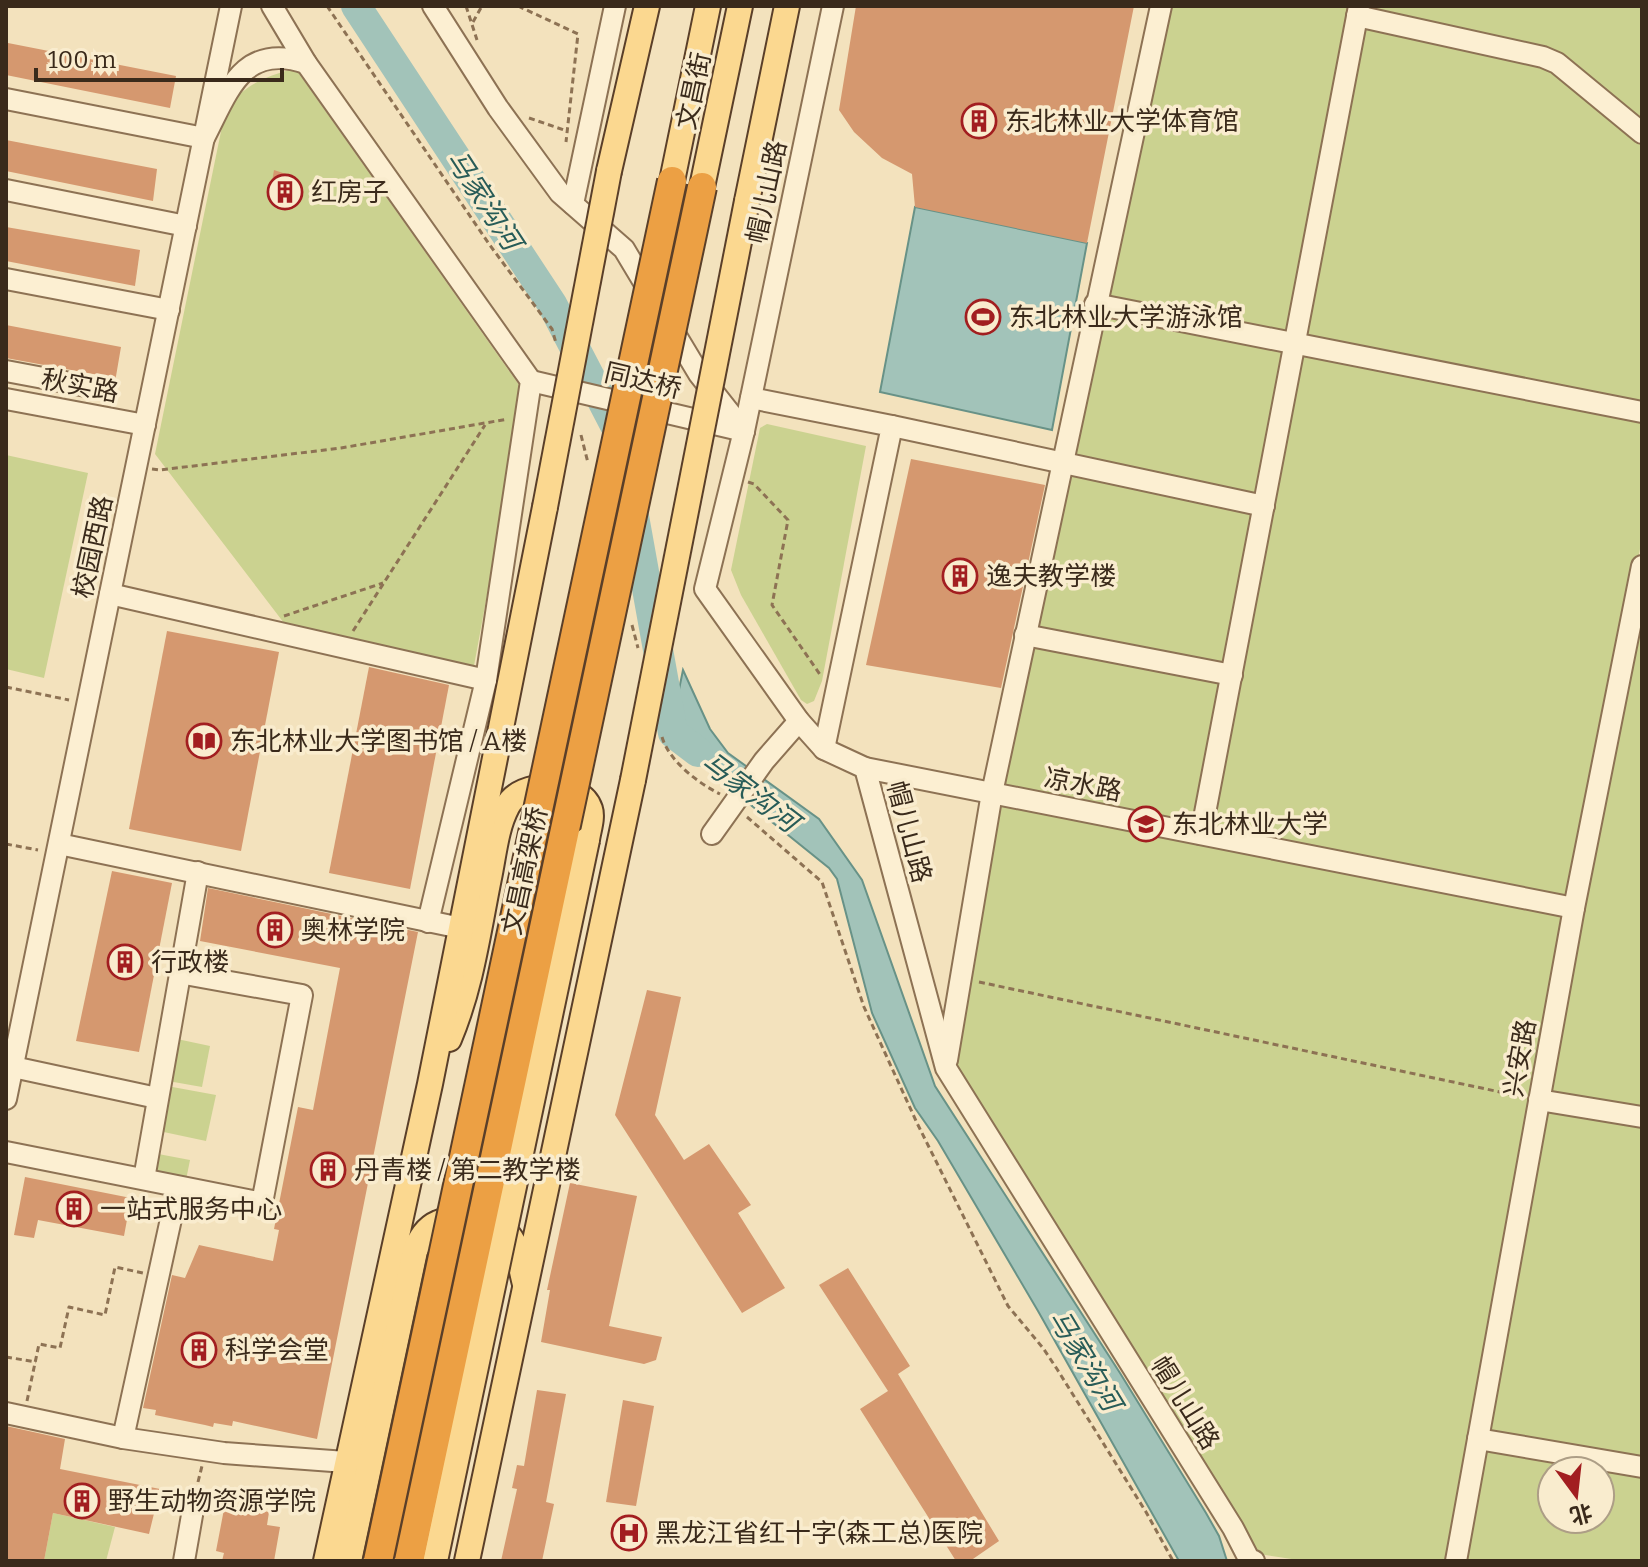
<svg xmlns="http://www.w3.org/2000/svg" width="1648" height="1567" font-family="Bitter,'Noto Sans SC',serif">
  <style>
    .green { fill: #cbd290; fill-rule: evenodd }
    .water { fill: #a2c3b9; stroke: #689287; stroke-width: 2 }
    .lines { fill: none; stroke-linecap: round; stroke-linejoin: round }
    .river { stroke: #a2c3b9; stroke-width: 30 }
    .building { fill: #d5986f }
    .minor-casing { stroke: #8d7254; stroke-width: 24 }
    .major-casing { stroke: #5a3f29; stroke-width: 28 }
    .path { stroke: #8d7254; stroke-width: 3; stroke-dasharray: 6 4; stroke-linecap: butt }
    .minor { stroke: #fcefd2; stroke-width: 20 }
    .major { stroke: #fbd890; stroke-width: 24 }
    .major-bridge-casing { stroke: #5a3f29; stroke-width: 28; stroke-linecap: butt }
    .highway-bridge-casing { stroke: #5a3f29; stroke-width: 32; stroke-linecap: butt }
    .major-bridge { stroke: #fbd890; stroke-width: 24 }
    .highway-bridge { stroke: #eca044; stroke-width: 28 }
    .labels { text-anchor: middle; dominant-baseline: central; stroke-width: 7; stroke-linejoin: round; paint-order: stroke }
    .street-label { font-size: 26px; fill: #3a2a1b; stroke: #f9ecce }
    .poi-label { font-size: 26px; fill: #3a2a1b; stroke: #f9ecce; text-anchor: start }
    .water-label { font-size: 28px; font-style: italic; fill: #285c58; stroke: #f9ecce }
  </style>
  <rect width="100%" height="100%" fill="#f3e2bd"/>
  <g class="green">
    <path d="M 1170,6 L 1642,6 L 1642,406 L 1103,299 Z"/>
    <path d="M 295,68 L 524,392 L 474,666 L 287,627 L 155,454 L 226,107 C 250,82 263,78 295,68 Z"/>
    <path d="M 1098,307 L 1642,418 L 1642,539 L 1570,900 L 1002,789 Z"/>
    <path d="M 767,424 L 866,446 L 822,681 L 814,701 L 807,704 L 801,700 L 741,595 L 731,570 L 760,428 Z"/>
    <path d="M 6,455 L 88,473 L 44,678 L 6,669 Z"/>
    <path d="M 1642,621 L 1642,1561 L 1463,1561 L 1583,912 ZM 1552,1471 L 1600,1471 L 1600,1519 L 1552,1519 Z"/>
    <path d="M 996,800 L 1568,912 L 1446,1561 L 1305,1561 L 1259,1554 L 952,1067 Z"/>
    <path d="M 177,1039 L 210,1046 L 202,1087 L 168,1081 Z"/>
    <path d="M 167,1086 L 216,1095 L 206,1141 L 159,1131 Z"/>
    <path d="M 153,1153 L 190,1160 L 186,1180 L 156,1170 Z"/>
    <path d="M 53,1513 L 115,1527 L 106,1561 L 44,1561 Z"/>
  </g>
  <g class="water">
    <path d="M 915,207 L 1087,243 L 1052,430 L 880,392 Z"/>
    <path d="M 683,670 L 710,729 L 728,753 L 819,819 L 862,880 L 935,1086 L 1120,1373 L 1206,1513 L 1219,1536 L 1227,1561 L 1179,1561 L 1038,1311 L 938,1141 L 915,1108 L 872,1013 L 837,879 L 829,868 L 669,739 Z"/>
  </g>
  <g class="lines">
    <path class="river" d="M 356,6 L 552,304 L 619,433 L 673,733 L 698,752"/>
  </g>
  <g class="building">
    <path d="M 856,6 L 1134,6 L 1087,243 L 915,207 L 912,174 L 882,158 L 854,132 L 839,110 Z"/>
    <path d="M 8,43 L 176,76 L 170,108 L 6,75 Z"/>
    <path d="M 6,140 L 157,169 L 153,201 L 6,171 Z"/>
    <path d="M 274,170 L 295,177 L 290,210 L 276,207 L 269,200 Z"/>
    <path d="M 6,227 L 140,250 L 135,286 L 6,261 Z"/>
    <path d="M 6,325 L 121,347 L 115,382 L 104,376 L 6,358 Z"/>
    <path d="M 911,459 L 1045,485 L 1001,688 L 866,665 Z"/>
    <path d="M 167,631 L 279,652 L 241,851 L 129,829 Z"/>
    <path d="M 369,667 L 449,685 L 410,889 L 329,873 Z"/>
    <path d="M 112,871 L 172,883 L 139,1052 L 76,1041 Z"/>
    <path d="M 208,888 L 418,932 L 317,1439 L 233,1421 L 232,1426 L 214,1423 L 213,1427 L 205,1425 L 155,1415 L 156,1410 L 143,1408 L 172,1275 L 185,1278 L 199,1245 L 273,1261 L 279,1230 L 274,1229 L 298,1107 L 313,1110 L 340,968 L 200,941 Z"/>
    <path d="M 647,990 L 681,997 L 655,1115 L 684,1160 L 709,1144 L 751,1205 L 738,1213 L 785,1288 L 742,1313 L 615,1115 Z"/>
    <path d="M 25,1177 L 131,1198 L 124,1236 L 38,1220 L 34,1238 L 14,1235 Z"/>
    <path d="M 570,1183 L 637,1196 L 609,1326 L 662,1337 L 656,1360 L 644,1364 L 541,1342 L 550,1290 L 547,1290 Z"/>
    <path d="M 848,1268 L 910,1366 L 898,1374 L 999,1541 L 970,1561 L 956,1561 L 860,1409 L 888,1391 L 819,1285 Z"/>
    <path d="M 537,1390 L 566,1394 L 546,1502 L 554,1504 L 542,1561 L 501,1561 L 517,1489 L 512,1488 L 517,1465 L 524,1466 Z"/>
    <path d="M 623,1400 L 654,1406 L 636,1506 L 606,1502 Z"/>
    <path d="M 6,1426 L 65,1439 L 60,1469 L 160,1489 L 149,1534 L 53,1513 L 44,1561 L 6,1561 Z"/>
    <path d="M 225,1504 L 269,1512 L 267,1525 L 280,1527 L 274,1561 L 222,1561 L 224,1553 L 216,1551 Z"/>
  </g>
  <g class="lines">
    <g class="minor-casing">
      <g id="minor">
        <path d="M 272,6 L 306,63 L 531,381 L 486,680 L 428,922"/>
        <path d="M 433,6 L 498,108 L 560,193 L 624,249 L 699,374 L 744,431"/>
        <path d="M 833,6 L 744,431 L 705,589 L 799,721 L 824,749 L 865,768 L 946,1068 L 1233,1528 L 1249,1559 L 1254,1561"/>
        <path d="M 1357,16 L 1543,57 L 1557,63 L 1642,133"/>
        <path d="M 6,99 L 204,138 C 228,92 242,42 306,63"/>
        <path d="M 6,190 L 186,226"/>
        <path d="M 573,204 L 615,6"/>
        <path d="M 6,279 L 169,310"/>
        <path d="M 1095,304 L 1642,412"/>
        <path d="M 6,371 L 102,389"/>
        <path d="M 531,381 L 744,431"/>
        <path d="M 751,398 L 892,426 L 824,749"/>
        <path d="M 6,399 L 145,425"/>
        <path d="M 892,426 L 1264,506"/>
        <path d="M 110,594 L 486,680"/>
        <path d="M 1025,635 L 1232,675"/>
        <path d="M 865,768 L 1574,908"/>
        <path d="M 712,834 L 764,761 L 799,721"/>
        <path d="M 1201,834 L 1359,6"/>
        <path d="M 59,844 L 461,928"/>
        <path d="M 947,1060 L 992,793 L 1161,6"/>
        <path d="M 13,1067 L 157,1098"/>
        <path d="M 6,1099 L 231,6"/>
        <path d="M 1539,1100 L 1642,1117"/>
        <path d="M 6,1152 L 262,1203 L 302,995 L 179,973"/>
        <path d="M 144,1179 L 198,872"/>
        <path d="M 6,1413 L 123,1438 L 224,1453 L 346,1462"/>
        <path d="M 123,1438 L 178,1187"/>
        <path d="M 1478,1439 L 1642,1467"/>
        <path d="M 184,1561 L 195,1498"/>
        <path d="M 1456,1561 L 1574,908 L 1642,566"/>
      </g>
    </g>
    <g class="major-casing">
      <g id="major">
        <path d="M 609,171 L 647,6"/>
        <path d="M 672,181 L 708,6"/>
        <path d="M 702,187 L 740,6"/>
        <path d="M 747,201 L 787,6"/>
        <path d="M 449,1039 C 471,987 478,933 489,878 C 494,854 496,828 507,807 C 519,780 581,780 590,809 C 593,818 588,831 587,840"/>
        <path d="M 326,1561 L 430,1084 L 545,507"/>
        <path d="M 349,1561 L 415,1251 C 420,1239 426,1228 438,1223 C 458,1214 495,1219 509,1236 C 519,1248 521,1270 525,1284"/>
        <path d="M 467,1561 L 633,780"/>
      </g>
    </g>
    <g class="path">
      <path d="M 327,6 L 489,244 L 552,329 L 556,343"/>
      <path d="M 466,6 L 477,40"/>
      <path d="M 518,6 L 578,34 L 566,142"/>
      <path d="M 473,22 L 482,6"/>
      <path d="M 529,118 L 567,131"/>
      <path d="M 581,435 L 588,463"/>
      <path d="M 152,469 L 160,470 L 341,448 L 508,419"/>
      <path d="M 748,482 L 754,484 L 788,520 L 772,605 L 821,676"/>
      <path d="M 284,616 L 383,583"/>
      <path d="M 632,625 L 638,648"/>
      <path d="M 353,631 L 485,425"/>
      <path d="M 6,687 L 69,700"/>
      <path d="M 662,737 C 669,761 698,783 720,794"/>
      <path d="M 747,817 L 822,882 L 864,1007 L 917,1123 L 1008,1306 L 1043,1348 L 1057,1369 L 1146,1512 L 1173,1561"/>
      <path d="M 6,844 L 38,850"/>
      <path d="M 979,982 L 1524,1097"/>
      <path d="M 6,1357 L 36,1362"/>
      <path d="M 27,1401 L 39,1344 L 60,1348 L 69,1307 L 105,1315 L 115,1267 L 143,1273"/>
      <path d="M 198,1482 L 202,1466"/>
    </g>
    <use href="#minor" class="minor"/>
    <use href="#major" class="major"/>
    <g class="major-bridge-casing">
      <g id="major-bridge">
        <path d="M 545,507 L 609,171"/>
        <path d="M 633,780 L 747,201"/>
        <path d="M 435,1561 L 587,840"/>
      </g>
    </g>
    <g class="highway-bridge-casing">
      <g id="highway-bridge">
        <path d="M 378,1561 L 672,181"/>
        <path d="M 409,1561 L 702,187"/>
      </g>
    </g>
    <use href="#major-bridge" class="major-bridge"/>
    <use href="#highway-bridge" class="highway-bridge"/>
  </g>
  <defs>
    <g id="building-ring" transform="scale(1.8)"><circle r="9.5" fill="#f9ecce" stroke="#a21e20" stroke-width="1.5"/><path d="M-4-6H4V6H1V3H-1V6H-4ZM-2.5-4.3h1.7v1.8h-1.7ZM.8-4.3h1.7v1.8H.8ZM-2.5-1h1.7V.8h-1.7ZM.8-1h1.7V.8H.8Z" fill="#a21e20"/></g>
    <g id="stadium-ring" transform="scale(1.8)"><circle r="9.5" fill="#f9ecce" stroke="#a21e20" stroke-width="1.5"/><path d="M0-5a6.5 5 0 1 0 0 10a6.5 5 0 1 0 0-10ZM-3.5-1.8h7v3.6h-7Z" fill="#a21e20"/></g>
    <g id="library-ring" transform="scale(1.8)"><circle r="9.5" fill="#f9ecce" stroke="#a21e20" stroke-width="1.5"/><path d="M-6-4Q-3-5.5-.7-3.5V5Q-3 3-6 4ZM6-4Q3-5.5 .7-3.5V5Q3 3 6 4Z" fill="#a21e20"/></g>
    <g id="university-ring" transform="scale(1.8)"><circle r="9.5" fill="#f9ecce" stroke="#a21e20" stroke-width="1.5"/><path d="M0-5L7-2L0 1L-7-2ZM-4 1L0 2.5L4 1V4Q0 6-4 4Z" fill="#a21e20"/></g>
    <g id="hospital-ring" transform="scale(1.8)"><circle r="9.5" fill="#f9ecce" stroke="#a21e20" stroke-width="1.5"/><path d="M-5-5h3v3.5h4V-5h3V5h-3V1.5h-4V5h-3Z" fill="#a21e20"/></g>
  </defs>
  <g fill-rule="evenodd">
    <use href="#building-ring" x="979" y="121"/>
    <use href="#building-ring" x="285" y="192"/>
    <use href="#stadium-ring" x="983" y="317"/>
    <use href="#building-ring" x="960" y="576"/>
    <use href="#library-ring" x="204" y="741"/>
    <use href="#university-ring" x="1146" y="824"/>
    <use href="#building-ring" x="275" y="930"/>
    <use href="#building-ring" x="125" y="962"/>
    <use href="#building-ring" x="328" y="1170"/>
    <use href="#building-ring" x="74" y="1209"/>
    <use href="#building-ring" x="199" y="1350"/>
    <use href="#building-ring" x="82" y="1501"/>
    <use href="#hospital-ring" x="629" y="1533"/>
  </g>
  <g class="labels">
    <g class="street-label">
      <text transform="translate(694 91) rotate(-78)">文昌街</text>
      <text transform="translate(767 192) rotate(-78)">帽儿山路</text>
      <text transform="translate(643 381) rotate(13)">同达桥</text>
      <text transform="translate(80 386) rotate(11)">秋实路</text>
      <text transform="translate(93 547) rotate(-78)">校园西路</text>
      <text transform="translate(1083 785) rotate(11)">凉水路</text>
      <text transform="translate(909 832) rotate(75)">帽儿山路</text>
      <text transform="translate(525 871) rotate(-78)">文昌高架桥</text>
      <text transform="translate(1520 1058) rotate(-80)">兴安路</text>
      <text transform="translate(1185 1403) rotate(58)">帽儿山路</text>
    </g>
    <g class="poi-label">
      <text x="1005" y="121">东北林业大学体育馆</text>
      <text x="311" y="192">红房子</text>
      <text x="1009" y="317">东北林业大学游泳馆</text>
      <text x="986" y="576">逸夫教学楼</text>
      <text x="230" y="741">东北林业大学图书馆 / A楼</text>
      <text x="1172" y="824">东北林业大学</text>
      <text x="301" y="930">奥林学院</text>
      <text x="151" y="962">行政楼</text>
      <text x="354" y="1170">丹青楼 / 第二教学楼</text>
      <text x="100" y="1209">一站式服务中心</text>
      <text x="225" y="1350">科学会堂</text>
      <text x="108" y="1501">野生动物资源学院</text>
      <text x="655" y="1533">黑龙江省红十字(森工总)医院</text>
    </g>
    <g class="water-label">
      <text transform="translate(484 200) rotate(57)">马家沟河</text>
      <text transform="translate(750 792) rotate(37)">马家沟河</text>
      <text transform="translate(1085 1360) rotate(59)">马家沟河</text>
    </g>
  </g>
  <rect width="1648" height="1567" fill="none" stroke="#3a2a1b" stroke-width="16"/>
  <g transform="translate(1576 1495) rotate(165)"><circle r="38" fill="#f9ecce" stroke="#ad9e86" stroke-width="2"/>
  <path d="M0-6L14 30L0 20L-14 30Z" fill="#a21e20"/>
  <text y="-12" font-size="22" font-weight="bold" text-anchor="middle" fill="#3a2a1b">北</text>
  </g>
  <path d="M36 68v12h246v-12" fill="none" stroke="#3a2a1b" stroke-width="4"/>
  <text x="48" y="68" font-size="24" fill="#3a2a1b" stroke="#f9ecce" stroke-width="6" paint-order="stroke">100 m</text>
</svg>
